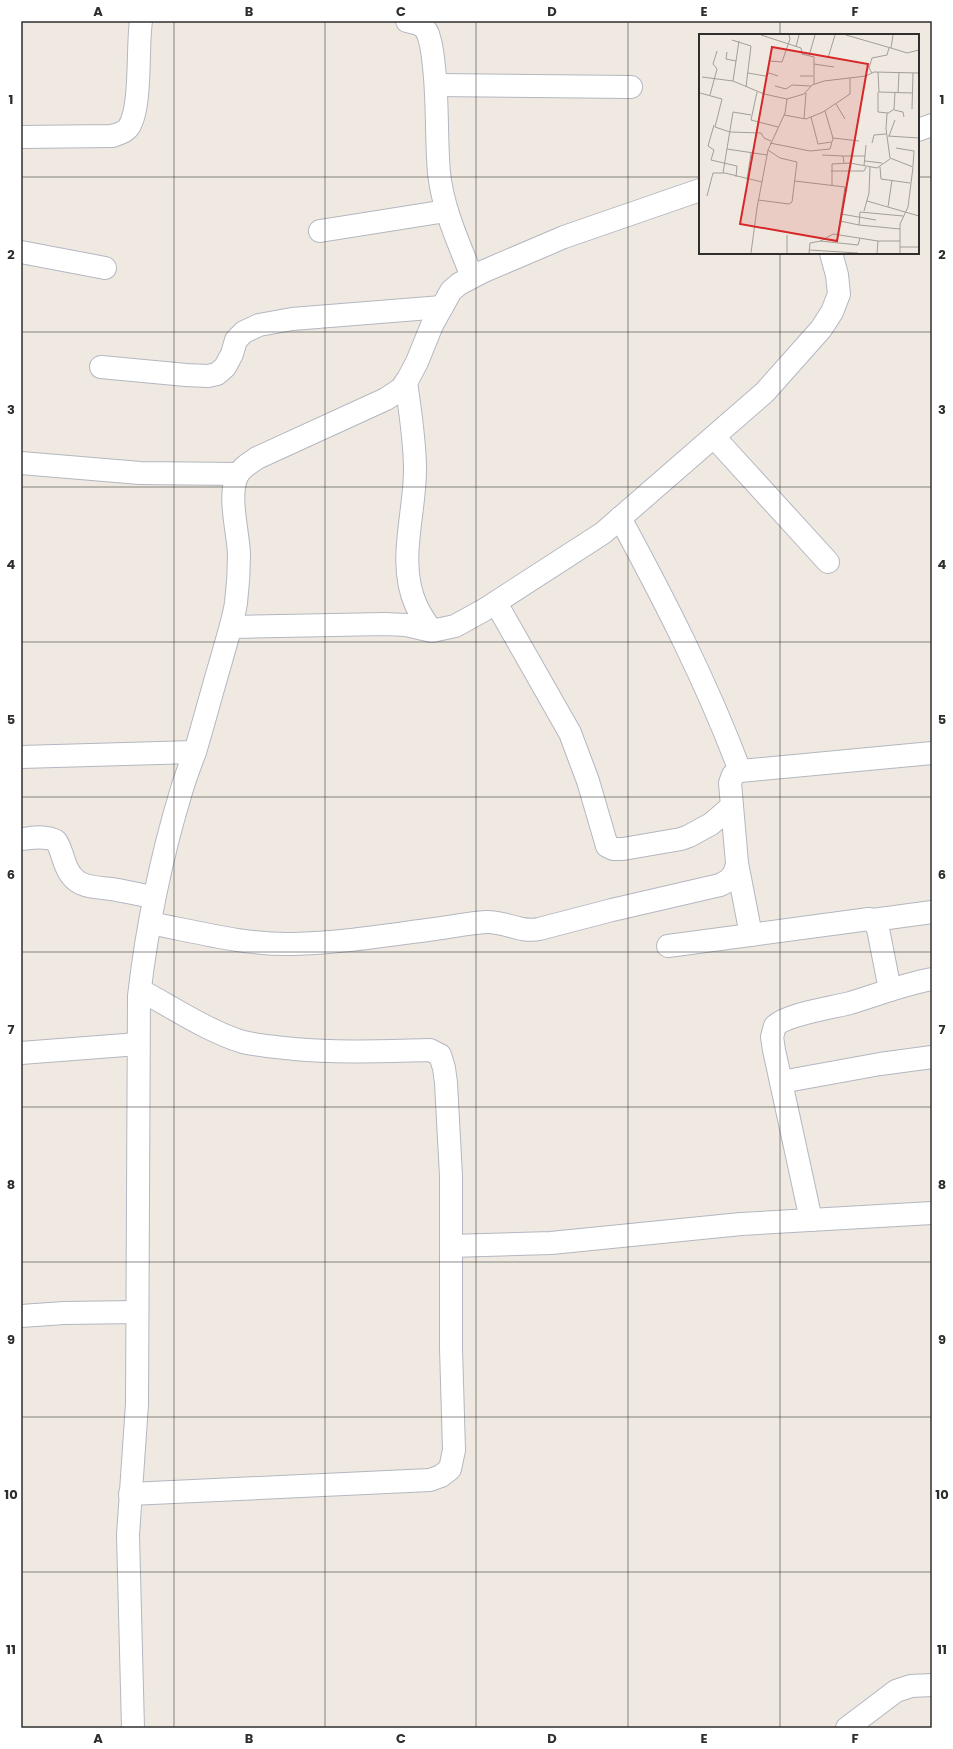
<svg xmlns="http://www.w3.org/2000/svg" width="953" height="1749" font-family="Poppins,sans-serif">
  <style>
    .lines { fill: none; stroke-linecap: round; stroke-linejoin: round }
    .street-casing { stroke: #b4b7c1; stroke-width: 24 }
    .street { stroke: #fff; stroke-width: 22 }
    .grid { fill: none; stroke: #2e2e2e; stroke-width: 1; stroke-opacity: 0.55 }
    .inset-road { fill: none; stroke: #a29e99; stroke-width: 1 }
    .view { fill: #d62828; fill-opacity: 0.15; stroke: #d62828; stroke-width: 2 }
    .inset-edge { fill: none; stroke: #2e2e2e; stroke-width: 2 }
    .neatline { fill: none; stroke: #2e2e2e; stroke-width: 1.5 }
    .grid-label { font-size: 13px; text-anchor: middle; font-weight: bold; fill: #2e2e2e }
  </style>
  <rect width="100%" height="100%" fill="#efe9e1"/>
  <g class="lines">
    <g class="street-casing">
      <g id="street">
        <path d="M 407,21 C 416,23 424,24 428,34 C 432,45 433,56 434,67 C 438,102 436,138 439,173 C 443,210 459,243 472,277"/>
        <path d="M 436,85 L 631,87"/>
        <path d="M 918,130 L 932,125"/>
        <path d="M 21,137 L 112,136 C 118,134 124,133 128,128 C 142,110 137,47 141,21"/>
        <path d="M 320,231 L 446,211"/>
        <path d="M 21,252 L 105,268"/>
        <path d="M 101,367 L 186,375 L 208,376 L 217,374 L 225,367 L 232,354 L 236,340 L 244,332 L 259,325 L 292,319 L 442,307"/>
        <path d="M 406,382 C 410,411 415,440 415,470 C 415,514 397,563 416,605 C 420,614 426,623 432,631"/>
        <path d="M 714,437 L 828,562"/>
        <path d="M 21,463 L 140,473 L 238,474"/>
        <path d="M 620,518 C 665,601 707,683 740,771"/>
        <path d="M 496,603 L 570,733 L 588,781 L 607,846 L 613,849 L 623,849 L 681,839 L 689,836 L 711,824 L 732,806"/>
        <path d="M 231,627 L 385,624 L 406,625 L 432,631 L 455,626 L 484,610 L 603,533 L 765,392 L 821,329 L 832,312 L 839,294 L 837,275 L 831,253"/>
        <path d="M 21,757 L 194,752"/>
        <path d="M 21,839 C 33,838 46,835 56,841 C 63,851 63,865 71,875 C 80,888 97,887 111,889 C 125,891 140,895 154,897"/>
        <path d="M 737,863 L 751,935"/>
        <path d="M 873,920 L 932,912"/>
        <path d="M 150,923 C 197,932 245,945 293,944 C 341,943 388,935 435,929 C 452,927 469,923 486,922 C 505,921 520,933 539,929 L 612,910 L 720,885 C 731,880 735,875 737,863 L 730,783 L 733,775 L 740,771 L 932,753"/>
        <path d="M 668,946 L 869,919 L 873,920 L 878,929 L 890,990"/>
        <path d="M 21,1053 L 138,1044"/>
        <path d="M 781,1082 L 880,1064 L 932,1057"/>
        <path d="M 811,1220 L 774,1050 L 772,1037 L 775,1026 C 787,1014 831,1008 850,1003 C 877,995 904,984 932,979"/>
        <path d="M 451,1246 L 551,1243 L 741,1224 L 932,1213"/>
        <path d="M 21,1316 L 64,1313 L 137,1312"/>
        <path d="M 130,1494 L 430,1480 L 441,1476 L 450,1469 L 454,1450 L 451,1348 L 451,1176 L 446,1083 L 444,1068 L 440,1055 L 430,1050 C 384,1051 339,1053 294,1049 C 277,1047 260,1046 243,1042 C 209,1032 172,1007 140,990"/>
        <path d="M 133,1728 L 128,1535 L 137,1404 L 139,996 C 147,927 161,858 181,792 C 185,778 190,765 195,752 C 204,722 212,691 221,661 C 226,642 233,622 236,603 C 238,587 239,570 239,554 C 238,531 228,497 237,476 C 241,468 250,463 257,458 L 386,399 L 401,389 L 408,379 L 417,362 L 432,325 L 451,291 L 459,284 L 482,272 L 564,237 L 700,190"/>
        <path d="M 847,1728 L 896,1691 L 911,1686 L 932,1685"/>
      </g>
    </g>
    <use href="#street" class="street"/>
  </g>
  <path class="grid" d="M 174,21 L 174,1728M 325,21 L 325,1728M 476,21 L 476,1728M 628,21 L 628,1728M 780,21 L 780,35M 21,177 L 700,177M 918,177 L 932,177M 780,253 L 780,1728M 21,332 L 932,332M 21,487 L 932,487M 21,642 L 932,642M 21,797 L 932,797M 21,952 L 932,952M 21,1107 L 932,1107M 21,1262 L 932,1262M 21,1417 L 932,1417M 21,1572 L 932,1572"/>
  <g transform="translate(699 34)">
    <rect width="220" height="220" fill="#efe9e1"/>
    <path class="inset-road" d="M 62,1 L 102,14 L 103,20 L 115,23 L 115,50M 147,1 L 192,14M 194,1 L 192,14 L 208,19 L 220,16M 33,6 L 52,12 L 47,53M 97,13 L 100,1M 28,18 L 27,25 L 37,27M 110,22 L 116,1M 129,24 L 136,1M 71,27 L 83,28 L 91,5 L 90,1M 115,30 L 135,33M 179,38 L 180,58 L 214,59M 49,39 L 66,42 L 70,39 L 79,42M 173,39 L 170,34 L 173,24 L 188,21 L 190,14M 101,42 L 114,42M 3,43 L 34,47 L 65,60 L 88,65M 34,47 L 40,7M 76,52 L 87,55 L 93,51 L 112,52M 58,58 L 52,86 L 79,93M 179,58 L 179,78 L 189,79M 1,59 L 23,65 L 16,93 L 31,98 L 62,99 L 65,104 L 72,107M 196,59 L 195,75 L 188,80 L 187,95 L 191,124 L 214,133 L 209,173 L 201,190 L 201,219M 199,59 L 200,38M 11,61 L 18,35 L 14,30 L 18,17M 137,70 L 146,85M 213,75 L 214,39M 195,76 L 204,78 L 205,83M 126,77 L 134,104M 85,81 L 107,85 L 124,78 L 151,60 L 151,44M 112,83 L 119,110 L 132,108M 105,85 L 107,59M 15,91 L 9,112 L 15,116 L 12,126 L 38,132 L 37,143M 189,102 L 220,104M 190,102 L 196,86M 71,109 L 111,117 L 131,115 L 134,104 L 160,107M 173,109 L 175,101 L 187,100M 197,114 L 215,117 L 214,132M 28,115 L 68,121M 123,121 L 144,122 L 145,129M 144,122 L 166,122M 166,127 L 183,129M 165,132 L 167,111M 181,133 L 182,145 L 211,149M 132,137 L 165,137 L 167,133M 24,139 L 34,78 L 52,81M 48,146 L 52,119M 96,147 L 146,153 L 139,200M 133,151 L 133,130 L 151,129 L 178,134 L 191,125M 8,162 L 14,139 L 26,139 L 63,148M 59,166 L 90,170 L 93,168 L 98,128 L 81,124 L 69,116M 168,167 L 220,182M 189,173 L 193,146M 165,177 L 170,159 L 171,133M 142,180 L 177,186M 141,187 L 160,191M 201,195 L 160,191 L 161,178 L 204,182M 121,207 L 159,211 L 161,204M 201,213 L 220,213M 110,216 L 159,219M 52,219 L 58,174 L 69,116 L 86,79 L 88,65 L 105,60 L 113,51 L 125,47 L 167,42 L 175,38 L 220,39M 88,219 L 88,201M 110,219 L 111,209 L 122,207 L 134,200 L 179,207 L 201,207M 178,219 L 179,207"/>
    <path class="view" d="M 73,13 L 169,30 L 138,207 L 41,190 Z"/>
    <rect width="220" height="220" class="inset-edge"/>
  </g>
  <rect width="953" height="1749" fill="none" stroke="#ffffff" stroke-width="44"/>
  <rect x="22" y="22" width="909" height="1705" class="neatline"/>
  <g class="grid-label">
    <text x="98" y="16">A</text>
    <text x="249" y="16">B</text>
    <text x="401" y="16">C</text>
    <text x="552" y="16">D</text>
    <text x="704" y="16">E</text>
    <text x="855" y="16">F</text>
    <text x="11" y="104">1</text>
    <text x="942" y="104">1</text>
    <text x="11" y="259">2</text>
    <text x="942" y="259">2</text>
    <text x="11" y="414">3</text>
    <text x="942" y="414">3</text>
    <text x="11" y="569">4</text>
    <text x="942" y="569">4</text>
    <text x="11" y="724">5</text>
    <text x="942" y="724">5</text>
    <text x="11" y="879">6</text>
    <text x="942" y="879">6</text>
    <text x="11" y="1034">7</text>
    <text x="942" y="1034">7</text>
    <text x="11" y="1189">8</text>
    <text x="942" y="1189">8</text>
    <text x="11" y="1344">9</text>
    <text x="942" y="1344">9</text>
    <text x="11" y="1499">10</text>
    <text x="942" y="1499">10</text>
    <text x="11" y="1654">11</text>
    <text x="942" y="1654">11</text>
    <text x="98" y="1743">A</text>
    <text x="249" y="1743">B</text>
    <text x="401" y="1743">C</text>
    <text x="552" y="1743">D</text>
    <text x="704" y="1743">E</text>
    <text x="855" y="1743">F</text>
  </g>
</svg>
